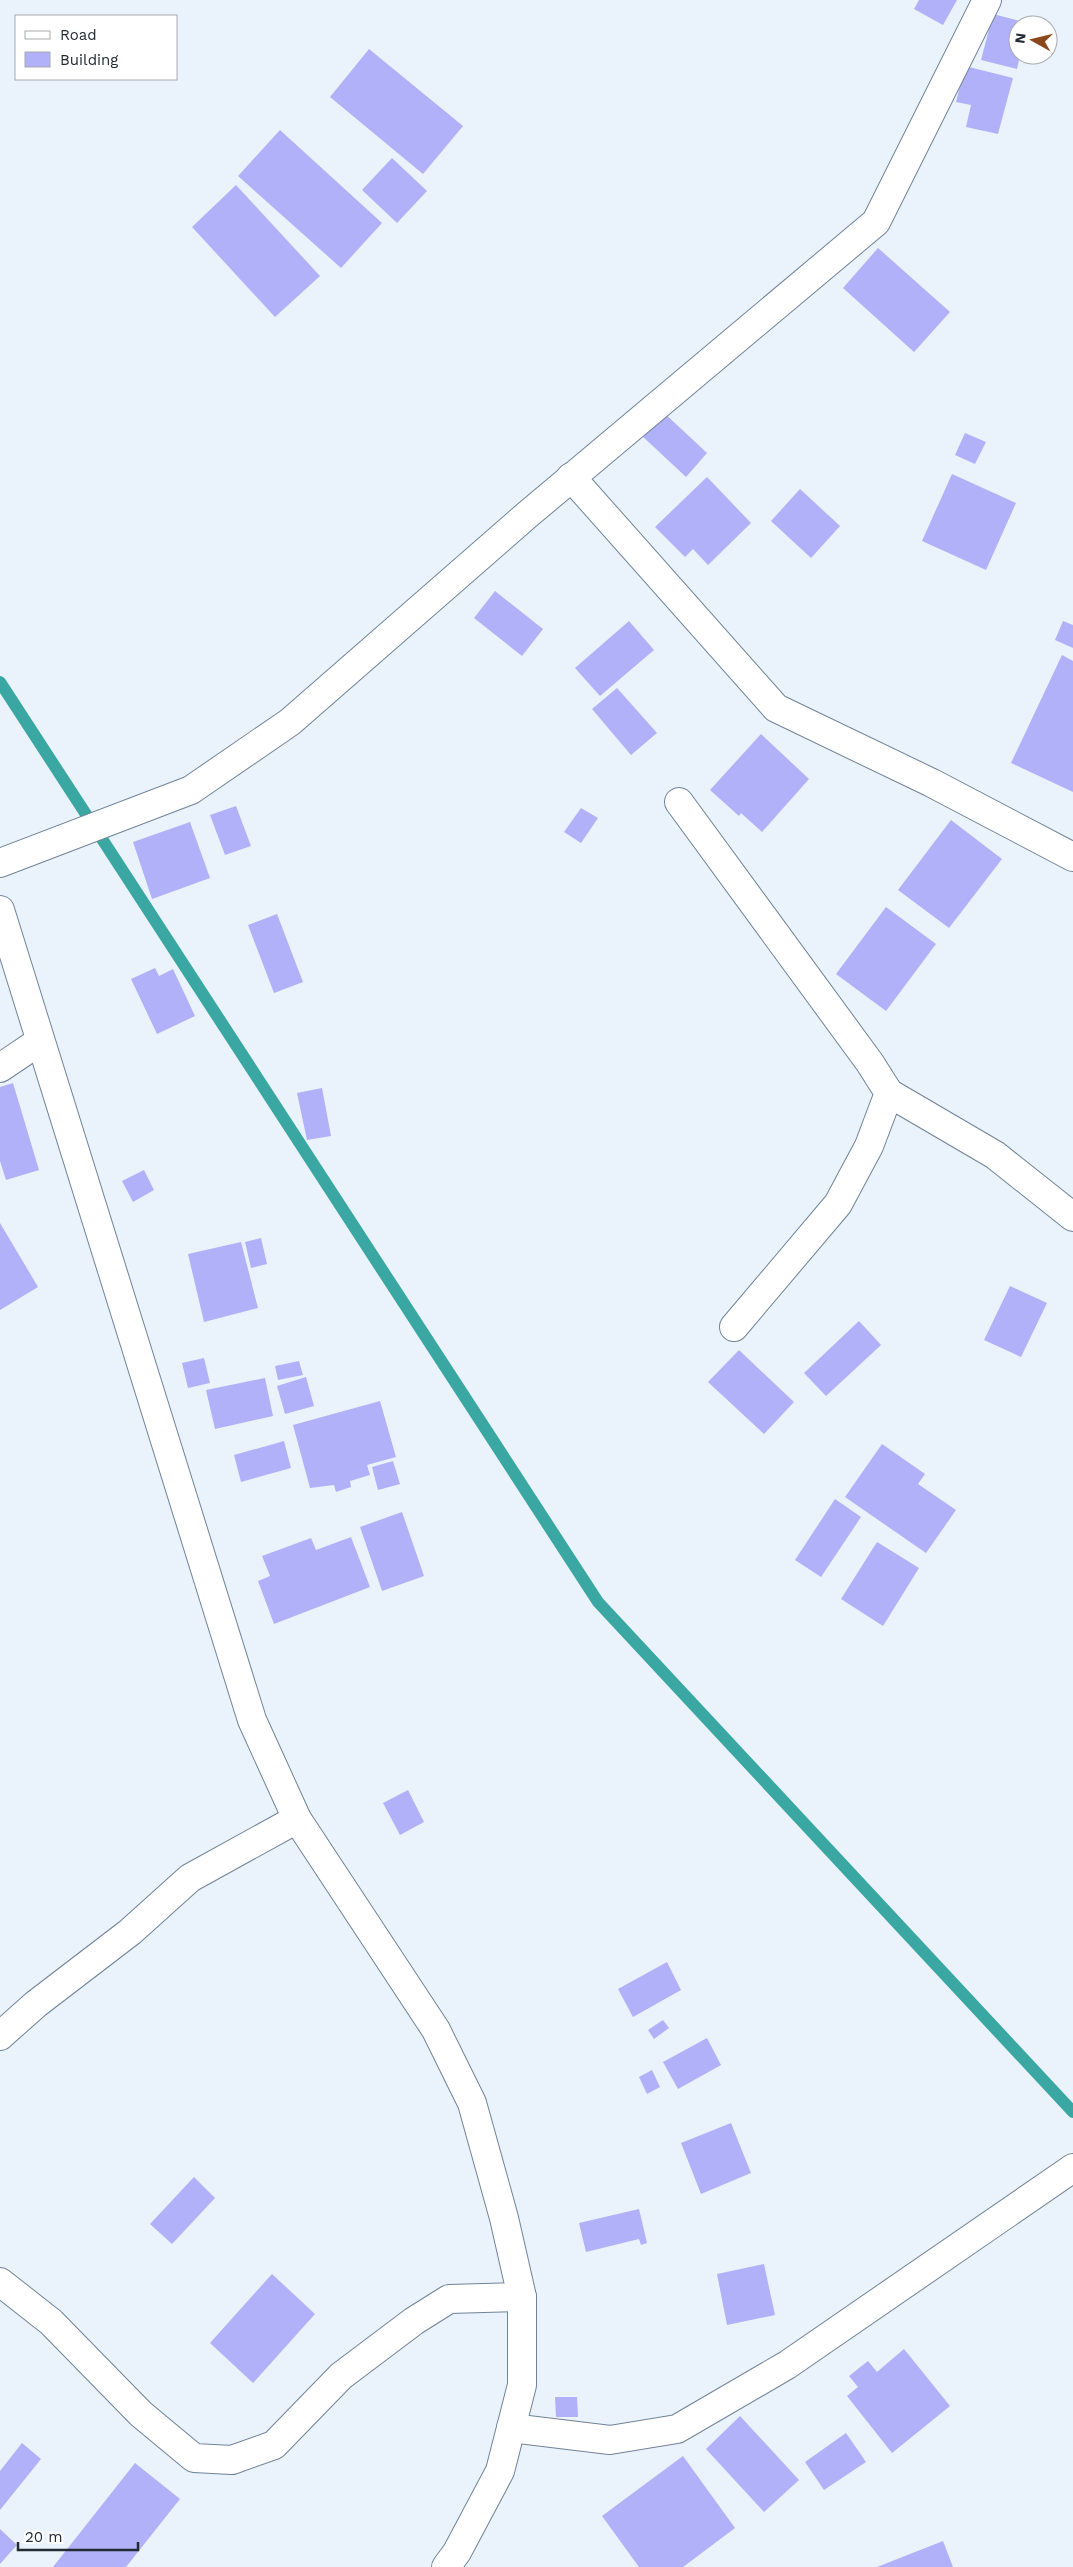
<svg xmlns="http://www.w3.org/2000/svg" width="1073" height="2567" font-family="'Work Sans',sans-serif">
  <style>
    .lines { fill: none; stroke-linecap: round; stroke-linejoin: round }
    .stream { stroke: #3aa7a2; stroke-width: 12 }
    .building { fill: #b0b1f8 }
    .minor-casing { stroke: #6f8398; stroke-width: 30 }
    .minor { stroke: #fff; stroke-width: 28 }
  </style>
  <rect width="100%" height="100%" fill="#eaf3fc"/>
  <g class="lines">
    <path class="stream" d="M 0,682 L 598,1602 L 1073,2112"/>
  </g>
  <g class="building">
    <path d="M 919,0 L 957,0 L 943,25 L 914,9 Z"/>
    <path d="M 993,14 L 1028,23 L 1018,25 L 1018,55 L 1020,55 L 1017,69 L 981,60 Z"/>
    <path d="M 369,49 L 463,126 L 423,174 L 330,97 Z"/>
    <path d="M 965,66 L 1013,78 L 998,134 L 966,127 L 971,105 L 956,102 Z"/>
    <path d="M 280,130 L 382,223 L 341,268 L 238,176 Z"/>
    <path d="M 392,158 L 427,191 L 397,223 L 362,190 Z"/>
    <path d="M 236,185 L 320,276 L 275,317 L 192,227 Z"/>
    <path d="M 878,248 L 950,312 L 914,352 L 843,288 Z"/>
    <path d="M 662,411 L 707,453 L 686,477 L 640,434 Z"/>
    <path d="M 965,433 L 986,442 L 975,464 L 955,455 Z"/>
    <path d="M 952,474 L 1016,503 L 986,570 L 922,541 Z"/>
    <path d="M 707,477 L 751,523 L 708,565 L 693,549 L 685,557 L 655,527 Z"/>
    <path d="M 800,489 L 840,526 L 811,558 L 771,521 Z"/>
    <path d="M 495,591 L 543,629 L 522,656 L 474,618 Z"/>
    <path d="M 629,621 L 654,650 L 600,696 L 575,668 Z"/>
    <path d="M 1063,621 L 1073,625 L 1073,648 L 1055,640 Z"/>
    <path d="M 1062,655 L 1073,661 L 1073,792 L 1011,763 Z"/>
    <path d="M 617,688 L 657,733 L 631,755 L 592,709 Z"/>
    <path d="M 761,734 L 809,779 L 762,832 L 741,813 L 739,816 L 710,790 Z"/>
    <path d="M 236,806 L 251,846 L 225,855 L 210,815 Z"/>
    <path d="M 581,808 L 598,818 L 581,843 L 564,832 Z"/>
    <path d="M 951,820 L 1002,859 L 949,928 L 898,890 Z"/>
    <path d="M 190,822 L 210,878 L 152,899 L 133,842 Z"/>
    <path d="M 886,907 L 936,944 L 886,1011 L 836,974 Z"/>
    <path d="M 277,914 L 303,982 L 274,993 L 248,925 Z"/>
    <path d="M 155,968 L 159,976 L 173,969 L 195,1016 L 157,1034 L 131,979 Z"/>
    <path d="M 13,1083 L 39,1170 L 6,1180 L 0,1161 L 0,1087 Z"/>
    <path d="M 322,1088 L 331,1136 L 307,1140 L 297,1093 Z"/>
    <path d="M 144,1170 L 154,1190 L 133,1202 L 122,1181 Z"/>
    <path d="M 0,1223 L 38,1287 L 0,1310 Z"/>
    <path d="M 261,1238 L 267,1264 L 251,1268 L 245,1242 Z"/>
    <path d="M 241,1242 L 258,1308 L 204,1322 L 188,1254 Z"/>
    <path d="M 1010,1286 L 1047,1303 L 1021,1357 L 984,1340 Z"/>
    <path d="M 859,1321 L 881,1345 L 826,1396 L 804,1373 Z"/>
    <path d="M 739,1350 L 794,1402 L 764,1434 L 708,1382 Z"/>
    <path d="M 204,1358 L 210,1383 L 188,1388 L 182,1363 Z"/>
    <path d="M 299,1361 L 303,1375 L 278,1380 L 275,1366 Z"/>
    <path d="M 306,1377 L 314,1406 L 285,1414 L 277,1386 Z"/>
    <path d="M 265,1378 L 273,1416 L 215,1429 L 206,1390 Z"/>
    <path d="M 380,1401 L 396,1457 L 367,1465 L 370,1475 L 350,1481 L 351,1487 L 336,1492 L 334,1485 L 310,1488 L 293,1425 Z"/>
    <path d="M 284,1441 L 291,1468 L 241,1482 L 234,1455 Z"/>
    <path d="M 882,1444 L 925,1474 L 918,1484 L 956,1510 L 926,1553 L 845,1497 Z"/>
    <path d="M 393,1461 L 400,1484 L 378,1490 L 372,1467 Z"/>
    <path d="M 835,1499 L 861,1517 L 821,1577 L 795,1560 Z"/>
    <path d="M 402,1512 L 424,1576 L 382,1591 L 360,1527 Z"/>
    <path d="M 351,1537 L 370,1587 L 274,1624 L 258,1581 L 270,1576 L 262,1556 L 311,1538 L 316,1550 Z"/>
    <path d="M 877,1542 L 919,1568 L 883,1626 L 841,1599 Z"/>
    <path d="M 408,1790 L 424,1822 L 400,1835 L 383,1803 Z"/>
    <path d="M 667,1962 L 681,1990 L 633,2017 L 618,1989 Z"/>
    <path d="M 663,2020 L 669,2028 L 654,2039 L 648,2030 Z"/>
    <path d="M 707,2038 L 721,2065 L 678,2089 L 663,2062 Z"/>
    <path d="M 652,2070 L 660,2087 L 647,2094 L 639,2077 Z"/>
    <path d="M 731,2123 L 751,2173 L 701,2194 L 681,2143 Z"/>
    <path d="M 194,2177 L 215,2198 L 172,2244 L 150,2224 Z"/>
    <path d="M 639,2209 L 647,2243 L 641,2245 L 639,2239 L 586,2252 L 579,2223 Z"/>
    <path d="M 764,2264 L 775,2315 L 727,2325 L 717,2274 Z"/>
    <path d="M 272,2274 L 315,2314 L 253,2383 L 210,2343 Z"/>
    <path d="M 904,2349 L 950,2406 L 892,2453 L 847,2396 L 858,2387 L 849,2376 L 868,2361 L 877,2372 Z"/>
    <path d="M 555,2397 L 577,2397 L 578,2417 L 556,2417 Z"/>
    <path d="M 740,2416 L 799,2480 L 764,2512 L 706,2449 Z"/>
    <path d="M 846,2433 L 866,2462 L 824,2490 L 805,2462 Z"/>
    <path d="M 22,2443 L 41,2459 L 0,2510 L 0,2471 Z"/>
    <path d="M 683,2456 L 735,2528 L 683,2567 L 639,2567 L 602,2516 Z"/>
    <path d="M 135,2463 L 180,2499 L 126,2567 L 53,2567 Z"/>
    <path d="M 0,2529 L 17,2545 L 0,2564 Z"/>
    <path d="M 943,2541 L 953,2567 L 877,2567 Z"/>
  </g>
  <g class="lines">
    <g class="minor-casing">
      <g id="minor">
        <path d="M 571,477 L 776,708 L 932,783 L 1073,857"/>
        <path d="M 679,802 L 870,1063 L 889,1093 L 869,1146 L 838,1204 L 734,1327"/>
        <path d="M 0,863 L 191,790 L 290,722 L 527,515 L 876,222 L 987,0"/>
        <path d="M 0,910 L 252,1720 L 297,1819 L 436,2030 L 472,2103 L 504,2218 L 522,2297 L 522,2385 L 500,2471 L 457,2552 L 446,2567"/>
        <path d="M 0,1068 L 40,1041"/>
        <path d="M 889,1093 L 995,1155 L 1073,1217"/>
        <path d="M 0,2036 L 36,2004 L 130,1932 L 190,1878 L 297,1819"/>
        <path d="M 0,2282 L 51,2322 L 141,2414 L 194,2458 L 232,2460 L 274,2445 L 341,2376 L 414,2321 L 449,2299 L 522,2297"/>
        <path d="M 511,2428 L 610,2440 L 677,2429 L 787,2365 L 1073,2168"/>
      </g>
    </g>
    <use href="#minor" class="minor"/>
  </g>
  <rect x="15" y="15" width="162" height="65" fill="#ffffff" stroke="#a7aaad"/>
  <rect x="25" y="31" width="25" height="8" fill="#ffffff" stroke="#a7aaad"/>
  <text x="60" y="40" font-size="15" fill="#222a33">Road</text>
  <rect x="25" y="52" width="25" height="15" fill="#b0b1f8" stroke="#a7aaad"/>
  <text x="60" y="65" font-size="15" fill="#222a33">Building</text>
  <g transform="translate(1033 40) rotate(278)"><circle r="24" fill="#ffffff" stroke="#a7aaad"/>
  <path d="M0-4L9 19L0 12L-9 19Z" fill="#8b471b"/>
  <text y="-8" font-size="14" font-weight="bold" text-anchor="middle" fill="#222a33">N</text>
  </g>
  <path d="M18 2542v8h120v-8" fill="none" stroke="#222a33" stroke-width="2.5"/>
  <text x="25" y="2542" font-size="15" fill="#222a33" stroke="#ffffff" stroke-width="4" paint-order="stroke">20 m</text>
</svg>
